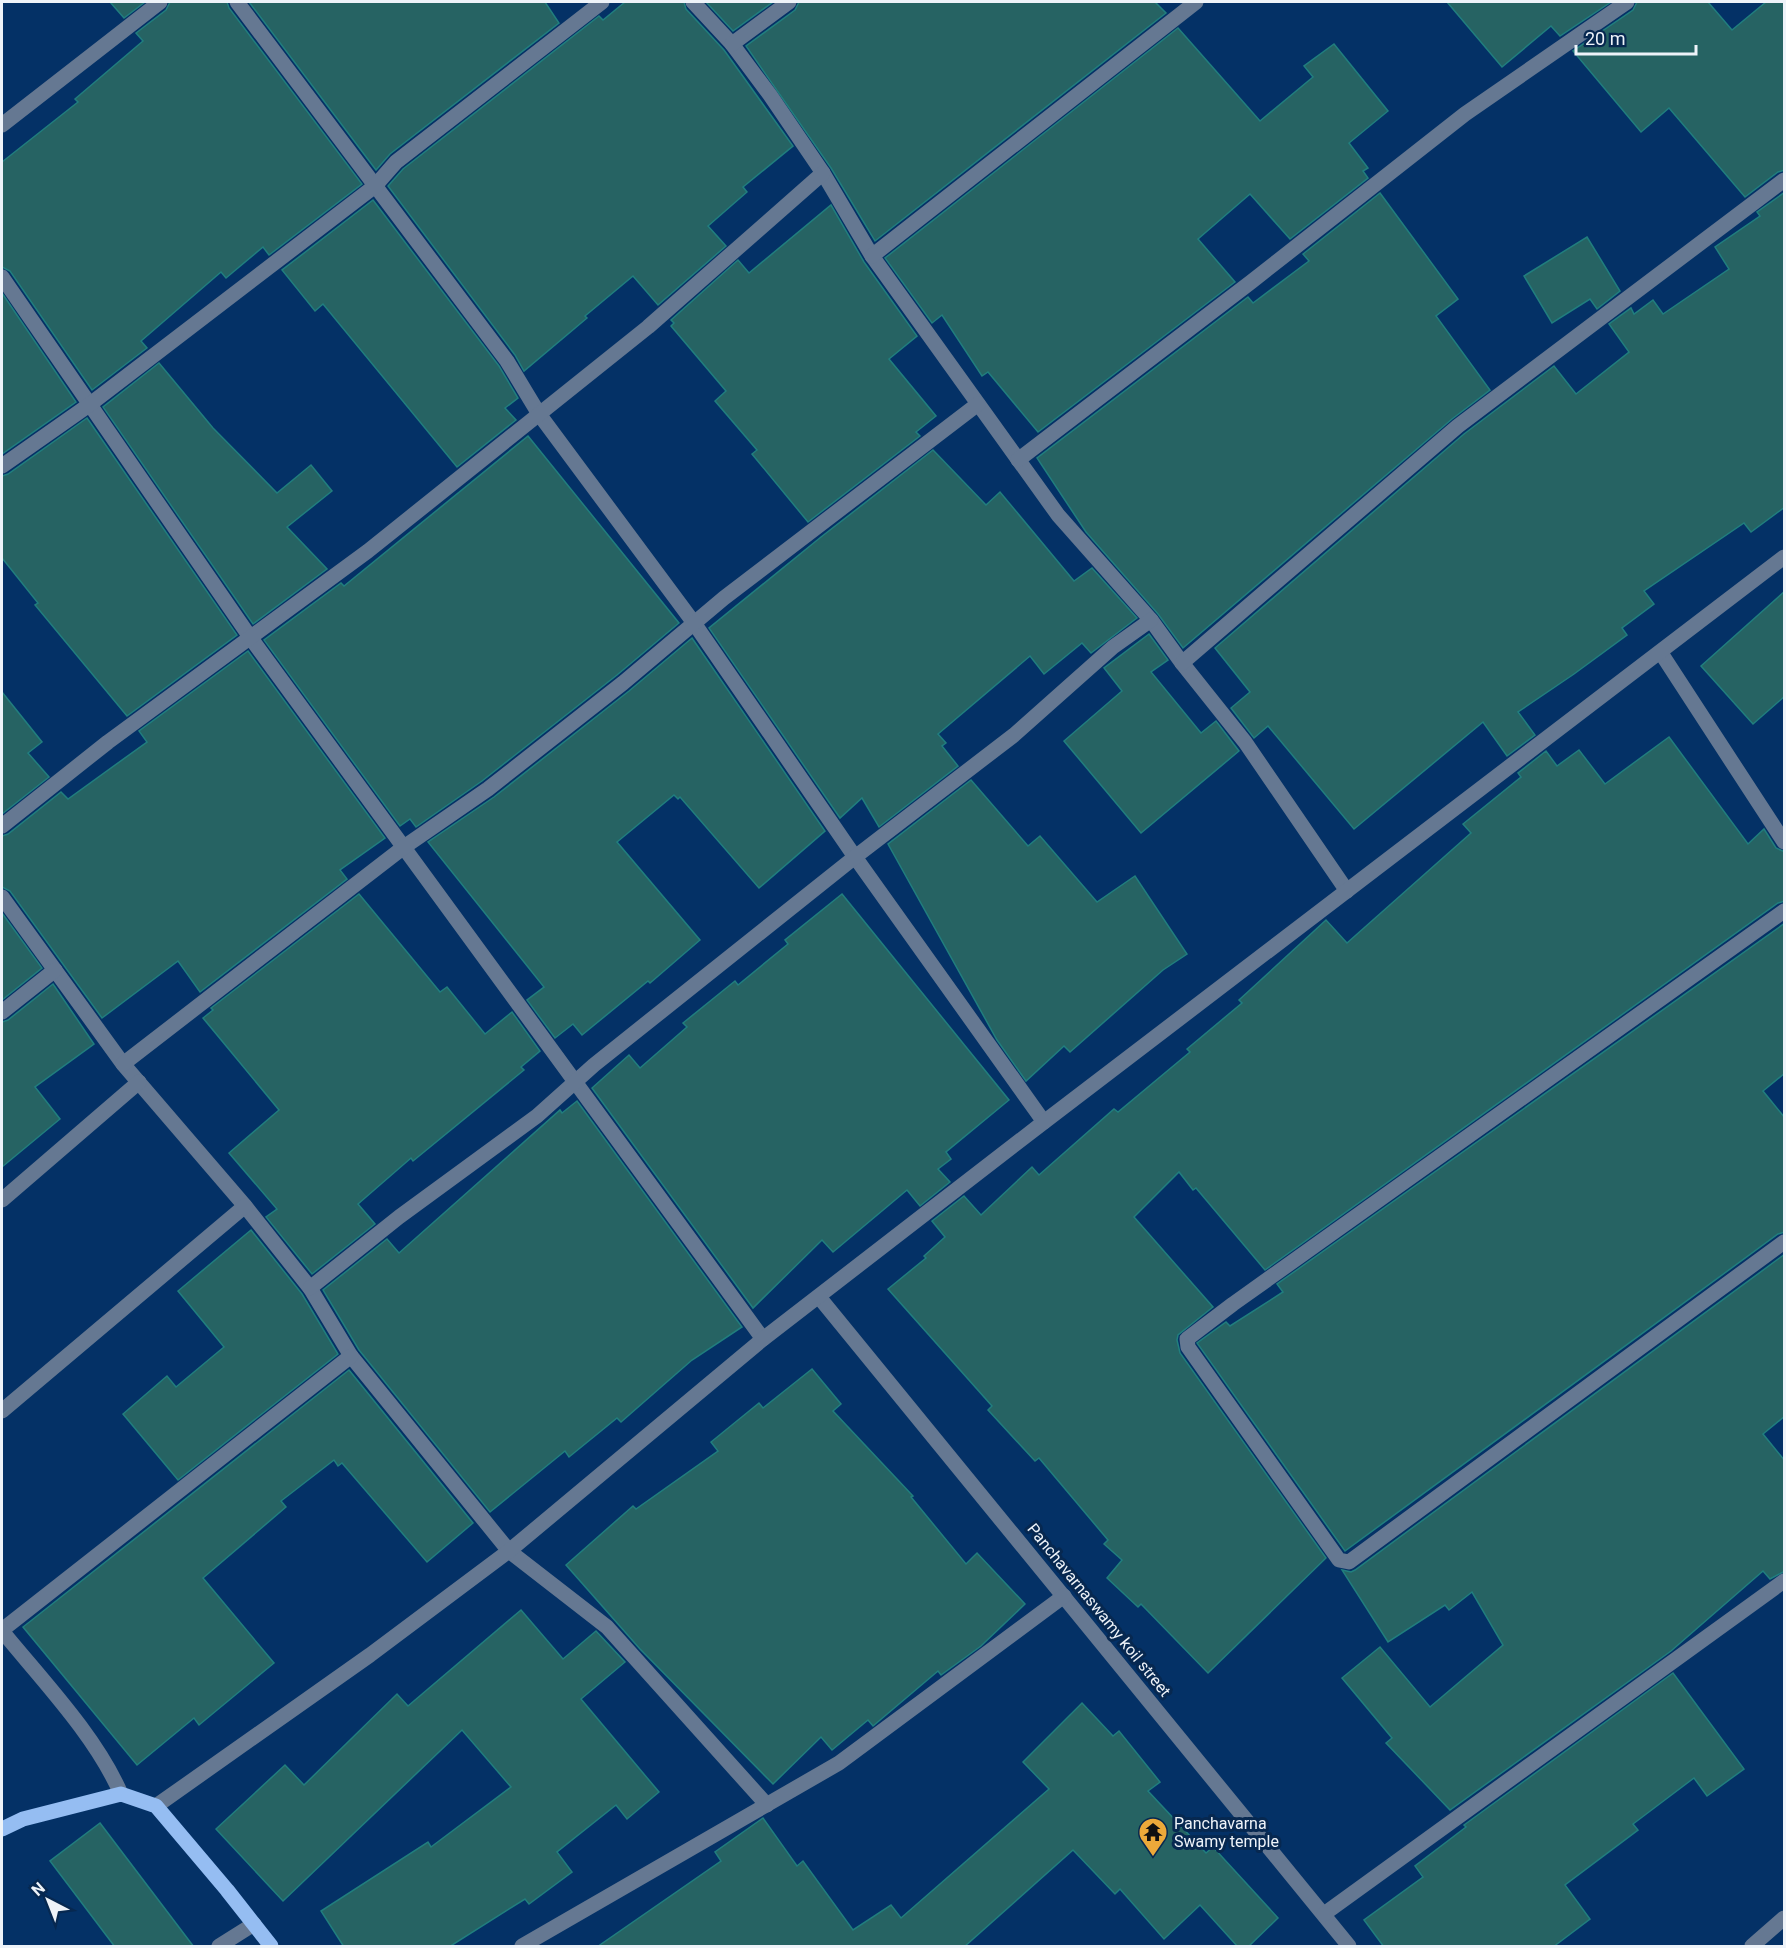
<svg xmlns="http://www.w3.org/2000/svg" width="1786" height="1948" font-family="Roboto,sans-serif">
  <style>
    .building { fill: #266363; stroke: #217e7e; stroke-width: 1.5 }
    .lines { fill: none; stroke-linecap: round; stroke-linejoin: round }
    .minor { stroke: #657892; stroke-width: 15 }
    .major { stroke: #95bdf2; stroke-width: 15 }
    .labels { text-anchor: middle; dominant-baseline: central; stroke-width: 6; stroke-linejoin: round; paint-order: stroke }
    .street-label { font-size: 16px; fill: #eef3f9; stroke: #072850 }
    .poi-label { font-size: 16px; fill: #eef3f9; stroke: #072850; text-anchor: start }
  </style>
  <rect width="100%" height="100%" fill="#043166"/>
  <g class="building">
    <path d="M 110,2 L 145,2 L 124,18 Z"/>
    <path d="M 170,2 L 227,2 L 229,8 L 362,184 L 269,255 L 263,247 L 226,278 L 221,272 L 141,341 L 147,348 L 92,390 L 10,271 L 2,267 L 2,162 L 78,102 L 75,99 L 143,41 L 136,33 L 166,10 Z"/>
    <path d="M 249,2 L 545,2 L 559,23 L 390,154 L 376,170 Z"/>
    <path d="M 625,2 L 684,2 L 686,9 L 724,50 L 793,146 L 743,187 L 747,192 L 708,226 L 726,246 L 658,305 L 633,276 L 585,316 L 587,318 L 524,371 L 515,355 L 388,186 L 403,169 L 599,16 L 603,20 Z"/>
    <path d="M 706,2 L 773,2 L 733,31 Z"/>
    <path d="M 799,2 L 1155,2 L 1166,13 L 875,241 L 831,168 L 746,46 L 795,10 Z"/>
    <path d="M 1447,2 L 1611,2 L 1560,36 L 1551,26 L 1502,67 Z"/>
    <path d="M 1637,2 L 1708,2 L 1732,30 L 1766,2 L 1785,2 L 1785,170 L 1778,172 L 1745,197 L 1669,108 L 1641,132 L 1573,51 L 1633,10 Z"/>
    <path d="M 1178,28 L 1260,121 L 1313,77 L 1304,66 L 1334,44 L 1388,111 L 1349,143 L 1368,168 L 1363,171 L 1368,178 L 1290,239 L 1250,194 L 1198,239 L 1235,282 L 1038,432 L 988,372 L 982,376 L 942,315 L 932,323 L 885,258 Z"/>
    <path d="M 1785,192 L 1785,507 L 1751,532 L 1744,523 L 1644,591 L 1654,604 L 1622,628 L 1627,635 L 1574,674 L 1518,712 L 1535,735 L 1507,756 L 1483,722 L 1354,829 L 1268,726 L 1254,738 L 1231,708 L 1250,692 L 1215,648 L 1464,434 L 1554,366 L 1576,394 L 1629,352 L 1609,324 L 1631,308 L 1634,314 L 1653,300 L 1663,314 L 1729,269 L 1715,247 L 1760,216 L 1757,212 Z"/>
    <path d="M 1380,193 L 1458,299 L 1436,316 L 1490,390 L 1452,419 L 1183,648 L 1158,614 L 1086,532 L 1037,458 L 1248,297 L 1253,303 L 1309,261 L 1303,254 Z"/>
    <path d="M 373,200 L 499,366 L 518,398 L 505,408 L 516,420 L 457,467 L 323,304 L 315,311 L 282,270 Z"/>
    <path d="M 831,205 L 864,262 L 917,336 L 889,359 L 936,416 L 916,432 L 920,436 L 808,522 L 752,454 L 757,450 L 715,401 L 726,391 L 671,326 L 674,323 L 671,320 L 738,260 L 749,273 Z"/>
    <path d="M 1587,237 L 1620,291 L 1597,309 L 1590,299 L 1552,323 L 1524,276 Z"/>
    <path d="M 2,293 L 76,402 L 2,454 Z"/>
    <path d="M 159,363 L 213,428 L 277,493 L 311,465 L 332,491 L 287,527 L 327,569 L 253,624 L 103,407 Z"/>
    <path d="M 87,418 L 237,635 L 127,716 L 35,605 L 38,603 L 2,558 L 2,476 L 8,474 Z"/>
    <path d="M 528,436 L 679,623 L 617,675 L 482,781 L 416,827 L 410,819 L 400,826 L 264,640 L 341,583 L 344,586 Z"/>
    <path d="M 933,450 L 986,505 L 1000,492 L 1074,581 L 1092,568 L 1137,618 L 1091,653 L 1082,643 L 1044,674 L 1030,656 L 938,734 L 946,743 L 942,746 L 958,766 L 879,827 L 862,798 L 840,818 L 709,628 L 821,537 Z"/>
    <path d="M 1785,591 L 1785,696 L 1753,724 L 1701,666 Z"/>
    <path d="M 1149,634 L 1168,660 L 1151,672 L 1201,733 L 1216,721 L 1239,751 L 1141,833 L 1064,741 L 1122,691 L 1104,668 Z"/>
    <path d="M 692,638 L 825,831 L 759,888 L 680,797 L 678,799 L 674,795 L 617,842 L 700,940 L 650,983 L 648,981 L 582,1035 L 573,1024 L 555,1038 L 527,1000 L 544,987 L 428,842 L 494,797 L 629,691 Z"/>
    <path d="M 248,651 L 385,838 L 340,870 L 347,879 L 200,992 L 178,961 L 102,1018 L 10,891 L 2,887 L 2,836 L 8,834 L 61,792 L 68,799 L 147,742 L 139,731 Z"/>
    <path d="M 2,692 L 42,742 L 28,753 L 49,777 L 2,814 Z"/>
    <path d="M 1669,737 L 1748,844 L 1764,829 L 1776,848 L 1785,852 L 1785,901 L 1778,903 L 1265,1270 L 1196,1188 L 1193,1190 L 1179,1172 L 1134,1217 L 1213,1307 L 1178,1335 L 1177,1340 L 1180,1353 L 1326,1558 L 1208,1673 L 1141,1604 L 1138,1607 L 1107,1578 L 1122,1560 L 1104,1544 L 1108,1540 L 1039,1458 L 1035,1461 L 988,1410 L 992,1406 L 888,1289 L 926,1258 L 924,1256 L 945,1237 L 932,1221 L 964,1196 L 981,1215 L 1032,1167 L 1039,1175 L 1114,1109 L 1118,1112 L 1190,1052 L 1187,1049 L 1242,1003 L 1239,1000 L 1326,920 L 1347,943 L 1471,833 L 1463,824 L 1521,777 L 1518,773 L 1546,751 L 1557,766 L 1579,750 L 1605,784 Z"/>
    <path d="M 971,780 L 1028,846 L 1040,836 L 1097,902 L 1135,876 L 1187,954 L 1163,970 L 1070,1052 L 1064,1046 L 1026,1081 L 997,1040 L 888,844 Z"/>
    <path d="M 359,894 L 440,992 L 447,987 L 485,1034 L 512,1012 L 540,1051 L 521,1067 L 524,1070 L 413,1161 L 411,1158 L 358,1204 L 375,1224 L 312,1274 L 266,1217 L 277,1209 L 229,1153 L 279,1110 L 203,1018 L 213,1010 L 211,1008 Z"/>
    <path d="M 842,894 L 1009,1100 L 946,1152 L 951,1159 L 938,1169 L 950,1182 L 920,1206 L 907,1190 L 833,1252 L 822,1240 L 753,1308 L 592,1088 L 629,1055 L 640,1068 L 687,1027 L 683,1023 L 735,981 L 738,985 L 788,944 L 785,940 Z"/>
    <path d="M 2,913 L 42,968 L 2,1000 Z"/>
    <path d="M 1785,923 L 1785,1073 L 1763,1091 L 1785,1118 L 1785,1232 L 1778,1234 L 1345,1551 L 1197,1343 L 1226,1322 L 1230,1326 L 1283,1292 L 1277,1284 Z"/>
    <path d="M 53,984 L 94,1044 L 35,1087 L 60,1119 L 2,1167 L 2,1022 L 8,1020 Z"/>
    <path d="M 577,1101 L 742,1327 L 692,1360 L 621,1422 L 617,1418 L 569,1457 L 565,1451 L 490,1512 L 359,1350 L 323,1290 L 387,1239 L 399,1253 L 560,1110 L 562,1113 Z"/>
    <path d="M 251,1230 L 302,1294 L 338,1354 L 178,1480 L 123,1414 L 167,1376 L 176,1387 L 224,1347 L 178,1291 Z"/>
    <path d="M 1785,1254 L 1785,1416 L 1763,1434 L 1785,1461 L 1785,1571 L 1770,1579 L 1763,1571 L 1671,1651 L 1450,1810 L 1386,1743 L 1392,1738 L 1342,1678 L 1380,1647 L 1430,1707 L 1503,1645 L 1472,1592 L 1449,1610 L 1445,1605 L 1388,1642 L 1342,1570 L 1351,1572 L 1355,1570 Z"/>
    <path d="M 812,1369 L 841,1404 L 833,1411 L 913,1496 L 911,1497 L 966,1564 L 977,1553 L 1025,1604 L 981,1646 L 941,1675 L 938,1671 L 873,1726 L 868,1720 L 832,1750 L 821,1737 L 773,1784 L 640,1649 L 566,1565 L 633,1506 L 636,1509 L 718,1451 L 711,1442 L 759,1403 L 763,1408 Z"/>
    <path d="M 349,1370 L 473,1523 L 427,1562 L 342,1463 L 338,1466 L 334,1460 L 281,1501 L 286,1507 L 203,1578 L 274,1663 L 199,1725 L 194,1718 L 137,1765 L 23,1627 Z"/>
    <path d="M 521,1610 L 563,1659 L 596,1631 L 625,1662 L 581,1699 L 659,1792 L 627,1819 L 616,1805 L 557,1852 L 572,1872 L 529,1904 L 525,1899 L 449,1947 L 344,1947 L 321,1911 L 428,1842 L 431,1847 L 511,1787 L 462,1730 L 283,1901 L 216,1829 L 285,1765 L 304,1785 L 397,1694 L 408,1706 Z"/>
    <path d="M 1673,1673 L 1744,1769 L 1707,1796 L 1694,1778 L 1633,1824 L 1638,1830 L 1565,1885 L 1590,1919 L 1553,1947 L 1384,1947 L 1364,1920 L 1423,1877 L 1415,1866 L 1466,1827 L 1464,1825 Z"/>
    <path d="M 1082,1703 L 1113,1736 L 1119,1731 L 1160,1782 L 1148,1791 L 1206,1853 L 1213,1847 L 1278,1918 L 1248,1947 L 1238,1947 L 1200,1905 L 1164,1939 L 1120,1889 L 1115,1894 L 1073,1850 L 964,1947 L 597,1947 L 721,1861 L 715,1852 L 763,1818 L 797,1866 L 803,1861 L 853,1930 L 891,1905 L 901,1918 L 1049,1789 L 1023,1762 Z"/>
    <path d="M 100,1823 L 194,1947 L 115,1947 L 50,1861 Z"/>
  </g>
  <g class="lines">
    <g class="minor">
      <path d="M 237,2 L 507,361 L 539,414 L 694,623 L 855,857 L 1044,1122"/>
      <path d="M 693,2 L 732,44 L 770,95 L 823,173 L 872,256 L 1058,515 L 1151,620 L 1182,663 L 1245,742 L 1347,891"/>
      <path d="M 732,44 L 789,2"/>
      <path d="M 2,125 L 160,2"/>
      <path d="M 872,256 L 1196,2"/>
      <path d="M 2,277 L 250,637 L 763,1339"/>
      <path d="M 1018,460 L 1251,282 L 1465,114 L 1627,2"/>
      <path d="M 2,466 L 89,405 L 375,186 L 396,162 L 602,2"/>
      <path d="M 1661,653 L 1784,842"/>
      <path d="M 1182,663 L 1458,426 L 1784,180"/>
      <path d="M 2,826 L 108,742 L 368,551 L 648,327 L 823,173"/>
      <path d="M 2,897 L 123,1064 L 245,1206 L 310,1288 L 351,1356 L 509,1551 L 607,1627 L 767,1805"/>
      <path d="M 1784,911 L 1233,1304 L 1187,1339 L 1188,1347 L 1339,1560 L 1349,1562 L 1784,1242"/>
      <path d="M 2,1012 L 55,970"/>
      <path d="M 123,1064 L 404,847 L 488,789 L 623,683 L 724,598 L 978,404"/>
      <path d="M 2,1200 L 139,1082"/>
      <path d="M 310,1288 L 399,1217 L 537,1116 L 594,1065 L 855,857 L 1014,735 L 1113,647 L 1151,620"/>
      <path d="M 819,1297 L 1349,1946"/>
      <path d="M 2,1411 L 245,1206"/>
      <path d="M 2,1630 L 351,1356"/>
      <path d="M 2,1631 C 42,1680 96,1736 121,1794"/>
      <path d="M 156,1806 L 370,1655 L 509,1551 L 763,1339 L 1044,1122 L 1784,557"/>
      <path d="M 1324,1914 L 1784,1581"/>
      <path d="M 219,1946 L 254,1924"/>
      <path d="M 522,1946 L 839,1763 L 1064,1596"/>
      <path d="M 1752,1946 L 1784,1918"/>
    </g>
    <path class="major" d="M 2,1829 L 23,1819 L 121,1794 L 156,1806 L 227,1890 L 271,1946"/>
  </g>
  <defs>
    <g id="temple-pin" transform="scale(1.5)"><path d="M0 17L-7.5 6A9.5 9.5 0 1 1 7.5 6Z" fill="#eca93a" stroke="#072850"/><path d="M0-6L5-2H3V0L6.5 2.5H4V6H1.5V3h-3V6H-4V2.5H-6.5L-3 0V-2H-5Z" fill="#111"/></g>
  </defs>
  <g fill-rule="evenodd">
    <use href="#temple-pin" x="1153" y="1832"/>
  </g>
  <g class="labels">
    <g class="street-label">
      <text transform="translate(1099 1610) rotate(51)">Panchavarnaswamy koil street</text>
    </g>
    <g class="poi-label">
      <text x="1174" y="1823">Panchavarna<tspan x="1174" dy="18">Swamy temple</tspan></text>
    </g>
  </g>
  <rect width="1786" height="1948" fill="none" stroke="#eef3f9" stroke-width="6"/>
  <g transform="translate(48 1900) rotate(318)" stroke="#072850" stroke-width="4.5" paint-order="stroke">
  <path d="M0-4.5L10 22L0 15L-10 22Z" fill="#eef3f9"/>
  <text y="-9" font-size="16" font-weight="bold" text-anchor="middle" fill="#eef3f9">N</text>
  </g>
  <path d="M1576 45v9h120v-9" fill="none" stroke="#eef3f9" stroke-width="3"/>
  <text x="1585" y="45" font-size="18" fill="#eef3f9" stroke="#072850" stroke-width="4.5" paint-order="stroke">20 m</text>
</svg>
